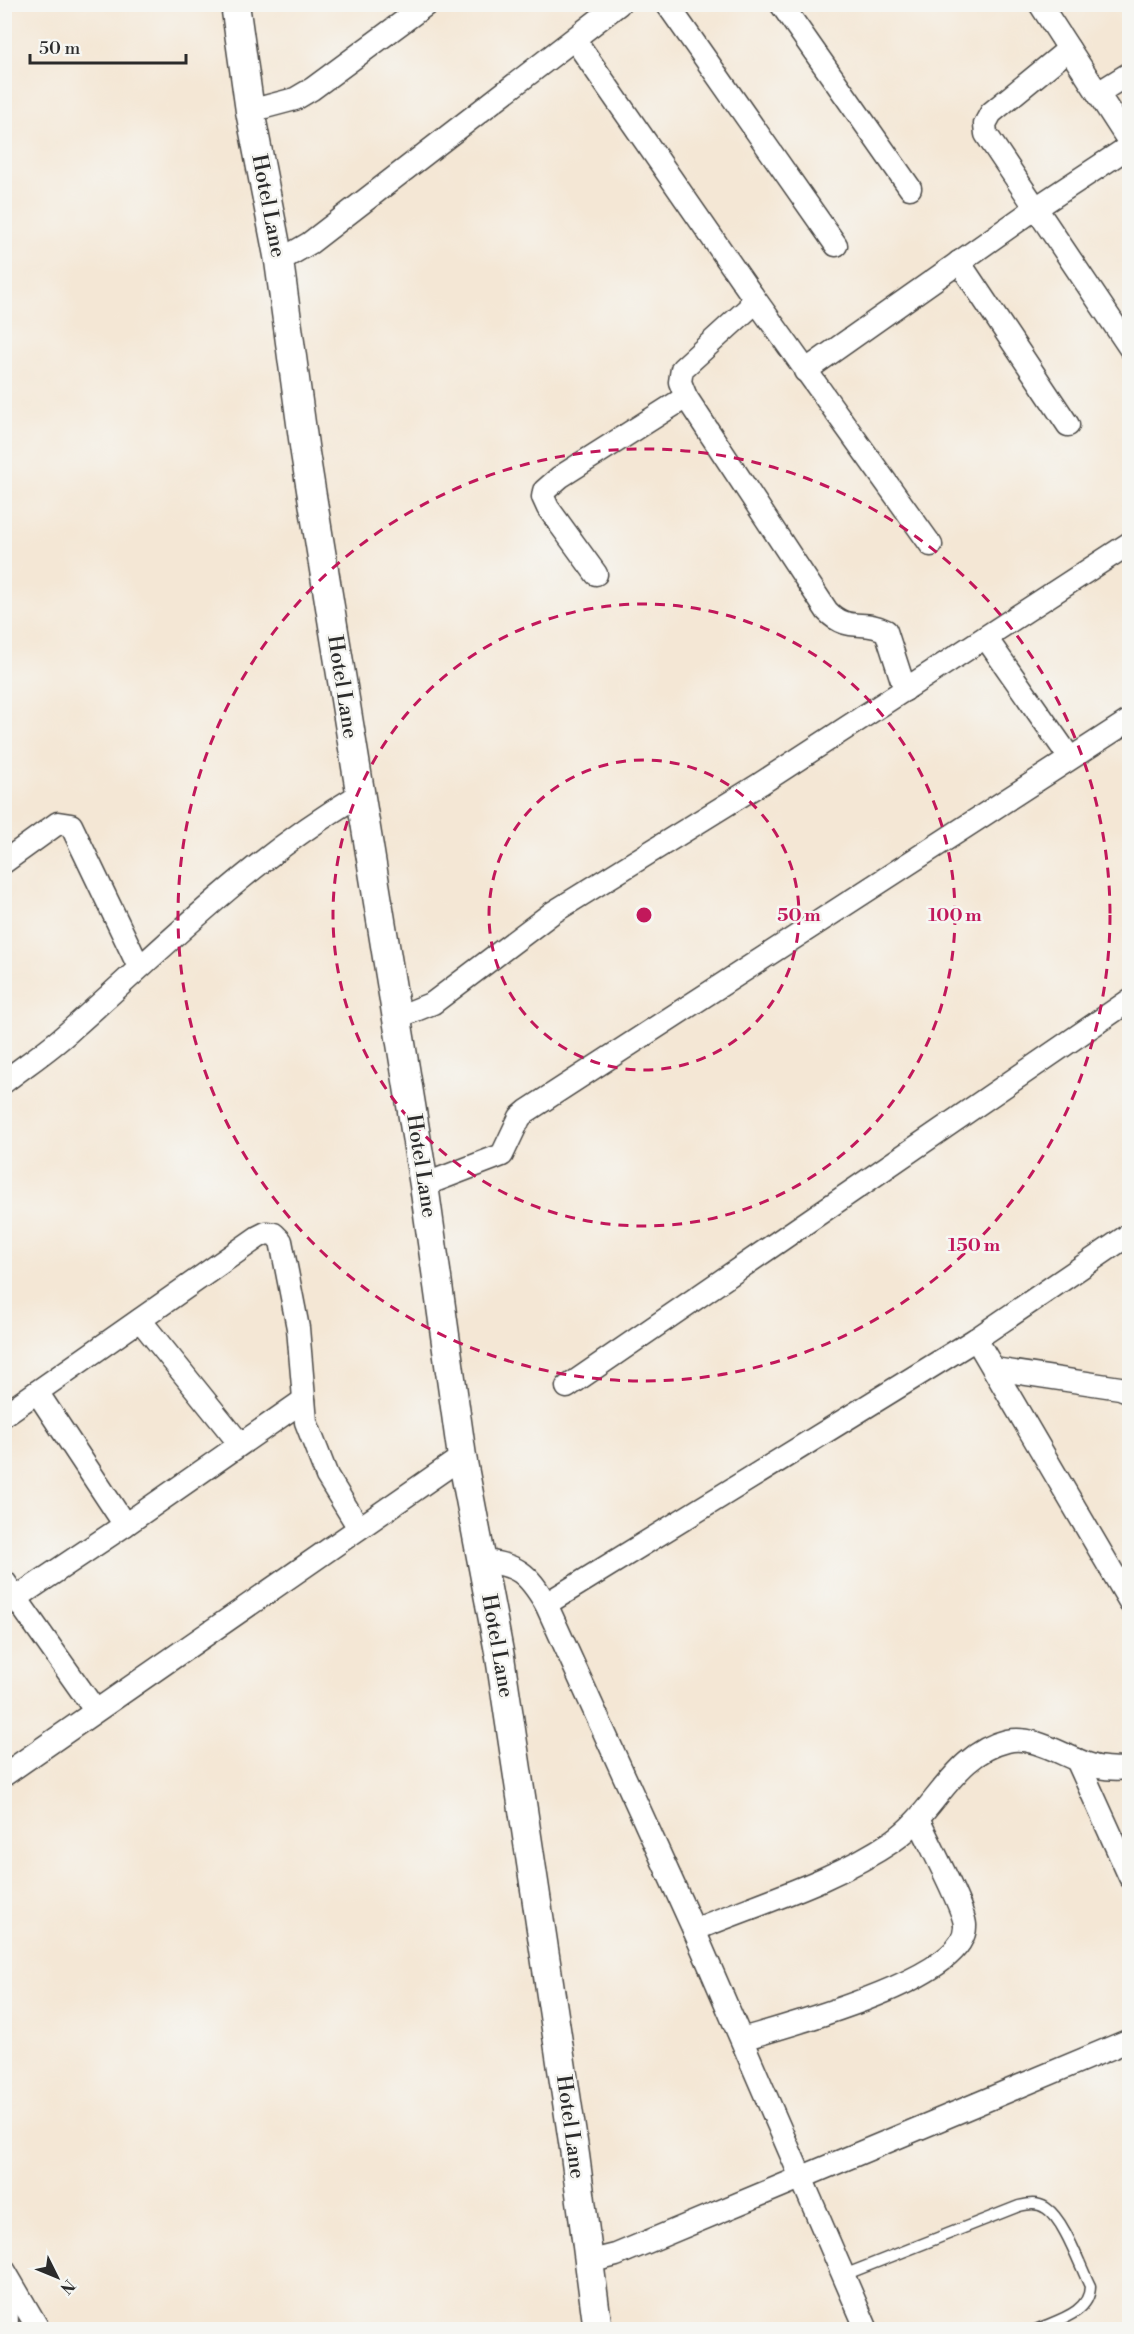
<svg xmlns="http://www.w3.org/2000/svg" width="1134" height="2334" font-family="'Libre Bodoni',serif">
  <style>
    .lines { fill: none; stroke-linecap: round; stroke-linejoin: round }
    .service-casing { stroke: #494744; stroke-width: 13 }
    .minor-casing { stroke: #494744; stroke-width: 25 }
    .tertiary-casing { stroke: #494744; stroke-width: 31 }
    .service { stroke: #fff; stroke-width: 10 }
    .minor { stroke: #fff; stroke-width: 22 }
    .tertiary { stroke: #fff; stroke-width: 28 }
    .ring { fill: none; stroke: #c2185b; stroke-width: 3; stroke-dasharray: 10 8 }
    .labels { text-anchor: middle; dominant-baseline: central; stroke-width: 5; stroke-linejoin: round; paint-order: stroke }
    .street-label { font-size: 21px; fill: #2b2b2b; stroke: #f6f6f2 }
    .centre { fill: #c2185b; stroke: #f6f6f2; stroke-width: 3 }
    .ring-label { font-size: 18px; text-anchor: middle; font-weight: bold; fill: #c2185b; stroke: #f6f6f2; stroke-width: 5; stroke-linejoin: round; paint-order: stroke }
  </style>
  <rect width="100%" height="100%" fill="#f6f6f2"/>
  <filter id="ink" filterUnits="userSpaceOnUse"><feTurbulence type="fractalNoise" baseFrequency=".0167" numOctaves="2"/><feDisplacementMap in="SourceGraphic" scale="12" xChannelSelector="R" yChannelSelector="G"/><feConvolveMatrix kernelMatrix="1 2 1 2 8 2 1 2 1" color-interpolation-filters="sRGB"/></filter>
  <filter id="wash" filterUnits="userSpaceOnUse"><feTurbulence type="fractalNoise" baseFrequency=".008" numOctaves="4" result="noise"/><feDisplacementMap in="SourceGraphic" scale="24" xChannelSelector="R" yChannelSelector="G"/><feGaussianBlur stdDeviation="1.35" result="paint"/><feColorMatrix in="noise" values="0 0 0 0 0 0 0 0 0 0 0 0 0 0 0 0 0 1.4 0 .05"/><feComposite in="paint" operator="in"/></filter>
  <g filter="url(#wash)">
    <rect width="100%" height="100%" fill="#f4e7d5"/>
  </g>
  <g filter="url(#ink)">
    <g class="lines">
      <g class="service-casing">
        <path id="service" d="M 844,2275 L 1019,2206 C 1028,2204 1037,2202 1046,2208 C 1064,2219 1080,2266 1090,2286 C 1090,2313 1058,2320 1036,2330"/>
      </g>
      <g class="minor-casing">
        <g id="minor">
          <path d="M 667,4 L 836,245"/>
          <path d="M 781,4 L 910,188"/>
          <path d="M 1040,4 L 1130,143"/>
          <path d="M 575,40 L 752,295 L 750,307 L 682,369 L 680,382 L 686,397 L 827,611 C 848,633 864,619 886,631 L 905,690"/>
          <path d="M 1069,49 L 991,113 L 985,124 L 986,134 L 1130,348"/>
          <path d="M 1098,93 L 1130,73"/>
          <path d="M 250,111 L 295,99 L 312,89 L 427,4"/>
          <path d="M 279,261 L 310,243 L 619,4"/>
          <path d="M 959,262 L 1068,425"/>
          <path d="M 752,295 L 931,545"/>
          <path d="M 805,371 L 1036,208 L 1130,146"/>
          <path d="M 596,574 L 548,508 L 543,497 L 544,491 L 560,477 L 686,397"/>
          <path d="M 986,638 L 1070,758"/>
          <path d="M 4,862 L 58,823 L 71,825 L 139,967"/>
          <path d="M 396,1018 L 433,1003 L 552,913 L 760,784 L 1130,543"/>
          <path d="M 4,1082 C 27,1064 52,1048 73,1028 C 168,944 248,861 359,795"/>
          <path d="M 424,1185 L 502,1155 L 520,1117 L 527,1111 L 1130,720"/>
          <path d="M 140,1320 L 240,1444"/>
          <path d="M 976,1339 L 1130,1602"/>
          <path d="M 994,1369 L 1120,1388 L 1130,1392"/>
          <path d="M 567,1387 L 1130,1000"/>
          <path d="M 37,1392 L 125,1525"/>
          <path d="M 4,1415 L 258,1237 L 266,1233 L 274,1234 L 281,1241 L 298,1328 L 306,1422 L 327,1476 L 359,1528"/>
          <path d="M 481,1560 C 519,1566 527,1572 546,1604 L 694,1930 L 867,2330"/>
          <path d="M 4,1581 L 95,1710"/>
          <path d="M 16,1598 L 125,1525 L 304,1400"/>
          <path d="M 546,1604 L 976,1339 L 1130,1234"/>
          <path d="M 1077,1760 L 1130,1877"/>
          <path d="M 4,1775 L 462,1457"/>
          <path d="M 694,1930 C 760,1903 834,1881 893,1841 C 936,1812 953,1754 1007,1741 C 1037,1734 1069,1761 1098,1767 C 1108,1769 1120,1769 1130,1768"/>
          <path d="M 742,2039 C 785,2026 968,1979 965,1925 C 964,1908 928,1841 919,1821"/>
          <path d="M 588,2262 L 616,2255 L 1130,2040"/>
          <path d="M 4,2270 L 39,2330"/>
          <path d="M 6,2274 L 7,2330"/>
        </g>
      </g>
      <g class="tertiary-casing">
        <path id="tertiary" d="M 235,4 L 250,111 L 279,261 L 305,453 L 424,1185 L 462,1457 L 500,1657 L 575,2155 L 598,2330"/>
      </g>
      <use href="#service" class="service"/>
      <use href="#minor" class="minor"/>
      <use href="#tertiary" class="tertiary"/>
    </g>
  </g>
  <g class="ring">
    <circle cx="644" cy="915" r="155"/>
    <circle cx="644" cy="915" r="311"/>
    <circle cx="644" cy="915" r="466"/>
  </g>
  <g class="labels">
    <g class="street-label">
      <text transform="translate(268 206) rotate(79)">Hotel Lane</text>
      <text transform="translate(342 687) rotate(81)">Hotel Lane</text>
      <text transform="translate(421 1166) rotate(81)">Hotel Lane</text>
      <text transform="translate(497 1646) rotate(80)">Hotel Lane</text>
      <text transform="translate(570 2127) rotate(82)">Hotel Lane</text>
    </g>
  </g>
  <circle cx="644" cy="915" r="9" class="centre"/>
  <g class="ring-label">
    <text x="799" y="921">50 m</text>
    <text x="955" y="921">100 m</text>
    <text x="974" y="1251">150 m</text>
  </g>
  <rect width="1134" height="2334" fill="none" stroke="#f6f6f2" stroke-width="24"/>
  <g transform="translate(57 2277) rotate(133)" stroke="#f6f6f2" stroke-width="4.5" paint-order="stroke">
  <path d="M0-4.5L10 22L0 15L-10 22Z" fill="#2b2b2b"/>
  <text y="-9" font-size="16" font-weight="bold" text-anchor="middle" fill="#2b2b2b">N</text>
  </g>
  <path d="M30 54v9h156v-9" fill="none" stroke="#2b2b2b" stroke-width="3"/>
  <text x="39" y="54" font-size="18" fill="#2b2b2b" stroke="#f6f6f2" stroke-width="4.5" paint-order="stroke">50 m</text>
</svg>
